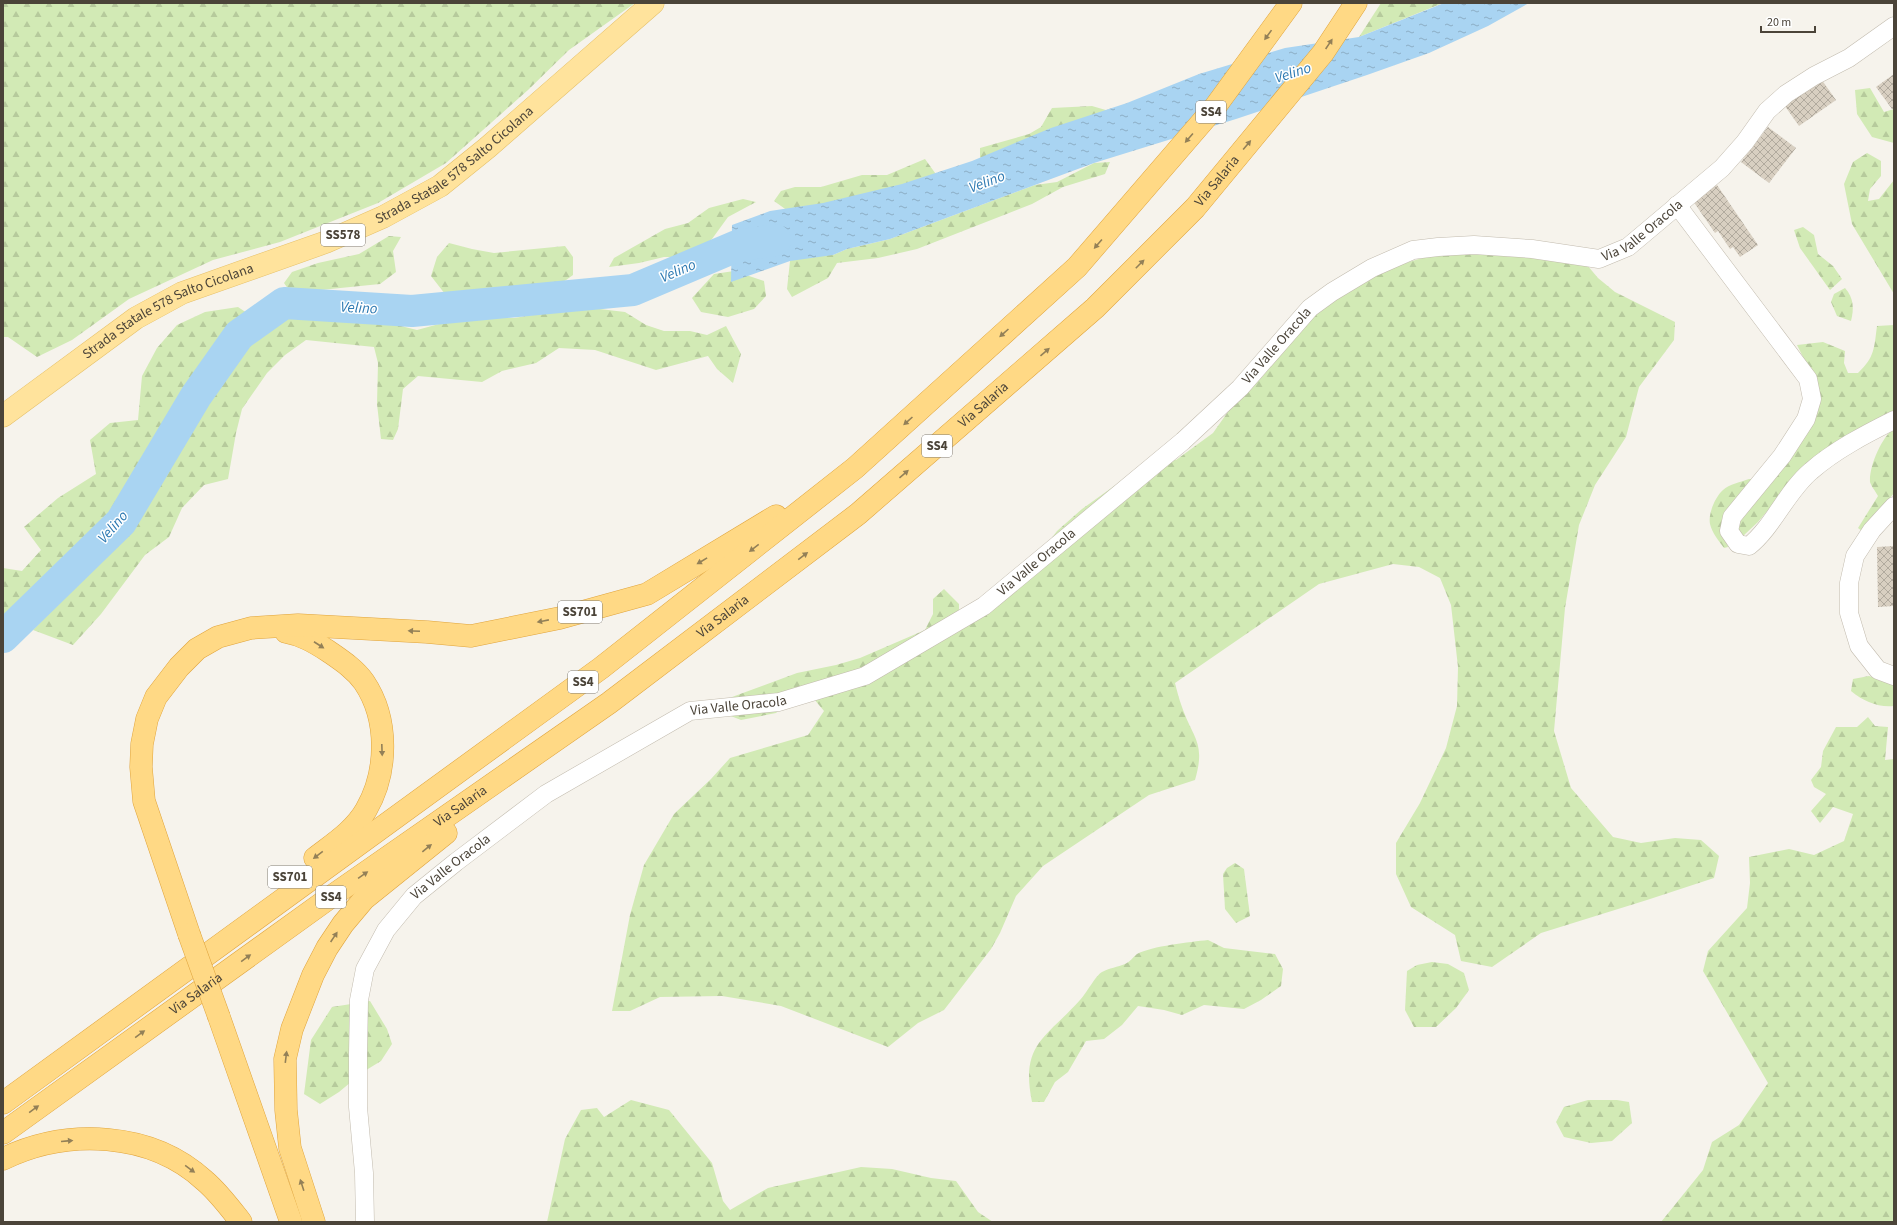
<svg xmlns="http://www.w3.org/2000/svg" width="1897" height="1225" font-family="'Source Sans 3',sans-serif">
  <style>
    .forest { fill: url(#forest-firs) }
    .water { fill: url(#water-ripples) }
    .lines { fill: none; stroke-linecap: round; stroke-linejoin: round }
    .river { stroke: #a9d4f2; stroke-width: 32 }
    .building { fill: url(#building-cross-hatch) }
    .minor-casing { stroke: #c2bbae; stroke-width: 19 }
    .primary-casing { stroke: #e6c16a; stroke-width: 23 }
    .trunk-casing { stroke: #e0a43c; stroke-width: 23 }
    .minor { stroke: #fff; stroke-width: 18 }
    .primary { stroke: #ffe39c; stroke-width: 22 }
    .trunk { stroke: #ffd985; stroke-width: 22 }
    .trunk-bridge-casing { stroke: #e0a43c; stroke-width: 23; stroke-linecap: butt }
    .trunk-bridge { stroke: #ffd985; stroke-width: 22 }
    .oneway { fill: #938057 }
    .labels { text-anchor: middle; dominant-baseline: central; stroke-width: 3; stroke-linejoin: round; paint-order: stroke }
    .shield { fill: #fff; stroke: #817c74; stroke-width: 1 }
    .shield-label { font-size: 13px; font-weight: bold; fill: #4b4439 }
    .street-label { font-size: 14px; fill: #4b4439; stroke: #fff }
    .water-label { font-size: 15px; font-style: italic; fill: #2e7ab2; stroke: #fff }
  </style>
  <defs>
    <pattern id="forest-firs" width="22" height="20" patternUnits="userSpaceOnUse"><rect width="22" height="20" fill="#d2eab5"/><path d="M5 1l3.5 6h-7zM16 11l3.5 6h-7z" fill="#b6ca9c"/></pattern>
    <pattern id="water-ripples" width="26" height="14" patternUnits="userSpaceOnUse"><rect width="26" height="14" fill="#a9d4f2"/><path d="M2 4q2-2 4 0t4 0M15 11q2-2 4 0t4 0" fill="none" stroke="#8caec5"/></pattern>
    <pattern id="building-cross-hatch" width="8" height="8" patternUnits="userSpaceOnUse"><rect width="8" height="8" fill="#d8cfc1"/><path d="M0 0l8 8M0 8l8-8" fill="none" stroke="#b1aa9e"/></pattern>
  </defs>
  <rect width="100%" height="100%" fill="#f6f3ec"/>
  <g class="forest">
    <path d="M 3,3 L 635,3 L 569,50 L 528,90 L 446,163 L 378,203 L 280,242 L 213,260 L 129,299 L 72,340 L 37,357 L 8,337 L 3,337 Z"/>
    <path d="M 1381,3 L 1443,3 L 1359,37 Z"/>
    <path d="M 1870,88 L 1884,112 L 1894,109 L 1894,143 L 1872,137 L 1857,114 L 1855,90 Z"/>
    <path d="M 1092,106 L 1116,113 L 1002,154 L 980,158 L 980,148 L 1029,134 L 1041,127 L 1052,108 Z"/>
    <path d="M 1867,153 L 1881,161 L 1881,176 L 1870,189 L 1868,201 L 1879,199 L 1894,180 L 1894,294 L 1852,224 L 1844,184 L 1853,162 Z"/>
    <path d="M 925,159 L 938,177 L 919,188 L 788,211 L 774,201 L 781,191 L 795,187 L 821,187 L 862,175 L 887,175 Z"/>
    <path d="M 1110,162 L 1105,174 L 1063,187 L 1032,204 L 917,249 L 878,258 L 837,263 L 828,278 L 792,297 L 787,289 L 790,261 L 806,251 L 833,255 L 847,249 L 890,239 L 1035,185 L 1057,182 L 1094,163 Z"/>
    <path d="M 743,199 L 756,202 L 728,217 L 712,239 L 689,257 L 664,257 L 639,263 L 609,267 L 614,258 L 665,229 L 688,223 L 709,208 Z"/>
    <path d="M 1803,227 L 1814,235 L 1818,254 L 1833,266 L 1842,279 L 1830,290 L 1800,248 L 1794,230 Z"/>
    <path d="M 389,236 L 401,237 L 393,251 L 396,272 L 380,284 L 291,293 L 284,283 L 292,272 L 318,263 L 359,254 Z"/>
    <path d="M 449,243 L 472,249 L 494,253 L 565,246 L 573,257 L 573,275 C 564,281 554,290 544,294 C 515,306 476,294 445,294 L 431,276 L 437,257 Z"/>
    <path d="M 1571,246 L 1598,278 L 1615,292 L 1675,322 L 1674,340 L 1639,387 L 1626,437 L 1595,485 L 1579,525 L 1565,608 L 1554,731 L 1571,788 L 1613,837 L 1641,843 L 1675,838 L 1701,840 L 1719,856 L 1714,878 L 1647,900 L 1541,933 L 1492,967 L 1461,961 L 1455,935 L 1411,907 L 1396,874 L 1396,843 L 1420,803 L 1446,748 L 1457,706 L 1458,667 L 1451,605 L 1440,578 L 1419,567 L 1393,564 L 1319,584 L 1175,683 C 1177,691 1179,699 1182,707 C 1193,739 1206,742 1195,780 L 1149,795 L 1043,866 L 1016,896 L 1000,933 L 991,949 L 944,1010 L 918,1023 L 888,1047 L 781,1006 L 722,996 L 660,997 L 630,1011 L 612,1011 L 630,915 L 644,865 L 674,814 L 711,779 L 730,758 L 808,735 L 824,711 L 814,699 L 795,695 L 776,713 L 741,720 L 718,711 L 732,697 L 797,673 L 836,665 L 860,658 L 925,630 L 933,614 L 933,599 L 944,589 L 959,604 L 959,617 L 1028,569 L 1057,531 L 1082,509 L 1156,456 L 1176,460 L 1213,433 L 1237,399 L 1263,376 L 1281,349 L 1308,321 L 1333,300 L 1382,270 L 1429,256 Z"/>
    <path d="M 734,271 L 764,281 L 766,296 L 754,309 L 728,317 L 701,312 L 692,298 L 714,274 Z"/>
    <path d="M 1845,288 C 1854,298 1854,309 1851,321 L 1837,316 L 1831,302 L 1834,294 Z"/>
    <path d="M 238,307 L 247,313 L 205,366 L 127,487 L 89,539 L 3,629 L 3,568 L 22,571 L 41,550 L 24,527 L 58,498 L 96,474 L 90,440 L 110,423 L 138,420 L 142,376 L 157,348 L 177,325 L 205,312 Z"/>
    <path d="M 583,307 L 625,312 L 646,325 L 664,331 L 690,331 L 707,335 L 726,326 L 741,354 L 733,383 L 717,369 L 708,356 L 656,370 L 595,350 L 559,348 L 536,363 L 502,371 L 482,382 L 418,376 L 403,389 L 398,429 L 393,440 L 381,439 L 377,404 L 378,363 L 374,347 L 306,340 L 285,355 L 267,373 L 242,409 L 236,433 L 228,479 L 204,485 L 182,508 L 169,537 L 145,555 L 101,614 L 73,645 L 33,630 L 73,588 L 160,477 L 190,425 L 246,341 L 276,321 L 310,314 L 381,321 L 417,330 L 461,318 L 514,318 Z"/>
    <path d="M 1894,325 L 1894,412 L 1794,479 L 1758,522 L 1743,536 L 1736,529 L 1743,508 L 1817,406 L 1820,391 L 1797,345 L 1823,342 L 1845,351 L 1844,363 L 1848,373 L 1858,373 C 1875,357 1874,348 1877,326 Z"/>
    <path d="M 1894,428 L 1894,493 L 1863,532 L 1858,528 L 1878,496 C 1876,492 1871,486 1870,482 C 1869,466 1882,437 1894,428 Z"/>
    <path d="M 1749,479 L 1756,479 L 1725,537 L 1728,547 L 1724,548 C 1719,541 1712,533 1710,524 C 1708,514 1715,497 1723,490 C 1729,484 1741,482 1749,479 Z"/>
    <path d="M 1869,676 L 1894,685 L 1894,706 C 1879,708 1863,701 1851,691 L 1853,679 Z"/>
    <path d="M 1868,717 L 1875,726 L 1888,727 L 1885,760 L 1894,759 L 1894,1222 L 1661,1222 L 1703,1170 L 1712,1142 L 1739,1125 L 1768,1083 L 1703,971 L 1708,951 L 1747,908 L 1750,883 L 1749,857 L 1789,849 L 1814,855 L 1844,841 L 1853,814 L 1833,807 L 1820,823 L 1811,811 L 1826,794 L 1814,787 L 1811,780 L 1821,767 L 1823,751 L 1836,727 L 1857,727 Z"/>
    <path d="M 1235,863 L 1244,869 L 1250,916 L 1236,923 L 1225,909 L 1223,874 L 1227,868 Z"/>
    <path d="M 1208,940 L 1224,948 L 1275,954 L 1283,969 L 1281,986 L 1261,1000 L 1244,1009 L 1204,1005 L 1182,1015 L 1164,1010 L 1138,1006 L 1122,1025 L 1104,1039 L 1086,1041 L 1068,1072 L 1055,1082 L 1044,1102 L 1032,1102 C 1020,1044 1046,1038 1080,1000 C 1086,994 1096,975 1102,972 C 1109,968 1118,967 1125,964 C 1130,962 1133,957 1137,954 C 1152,946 1190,942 1208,940 Z"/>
    <path d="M 1432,962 L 1448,964 L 1464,973 L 1469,990 L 1456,1008 L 1436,1027 L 1414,1027 L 1405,1010 L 1407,971 L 1417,965 Z"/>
    <path d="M 370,1001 L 387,1029 L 392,1044 L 381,1061 L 363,1072 L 339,1092 L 320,1104 L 304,1094 L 311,1040 L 332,1007 Z"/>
    <path d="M 631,1100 L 669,1110 L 712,1163 L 723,1201 L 730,1210 L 768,1188 L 861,1167 L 892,1169 L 931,1178 L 956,1181 L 978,1212 L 993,1222 L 547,1222 L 565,1139 L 581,1110 L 597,1108 L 604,1117 Z"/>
    <path d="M 1588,1100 L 1617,1100 L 1629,1102 L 1632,1123 L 1612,1141 L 1591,1143 L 1564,1137 L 1556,1122 L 1564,1107 Z"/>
  </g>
  <path class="water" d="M 1444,3 L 1529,3 L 1488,26 L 1429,53 L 1367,75 L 1236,119 L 1094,163 L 890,239 L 847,249 L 833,255 L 790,261 L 731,282 L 732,225 L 770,211 L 823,203 L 902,184 L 972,161 L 1051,128 L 1127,103 L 1199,74 L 1285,48 L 1359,37 Z"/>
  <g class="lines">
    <path class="river" d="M 3,637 L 121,522 L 196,396 L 239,335 L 284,303 L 412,311 L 633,290 L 737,246 L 775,240"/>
  </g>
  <g class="building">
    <path d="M 1894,74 L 1894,108 L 1892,109 L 1876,87 Z"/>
    <path d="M 1819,76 L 1836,100 L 1799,126 L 1782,102 Z"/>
    <path d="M 1768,127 L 1796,148 L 1769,183 L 1741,162 Z"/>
    <path d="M 1717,185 L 1758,245 L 1740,257 L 1733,247 L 1730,249 L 1718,231 L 1715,233 L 1693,201 Z"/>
    <path d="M 1894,546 L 1894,606 L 1878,607 L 1877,547 Z"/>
  </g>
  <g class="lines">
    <g class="minor-casing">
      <g id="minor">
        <path d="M 1677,205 L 1808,379 L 1812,399 L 1806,419 L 1782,456 L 1732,517 L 1729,531 L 1738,544 L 1749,546 C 1773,527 1787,491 1811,471 C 1835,450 1866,434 1894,420"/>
        <path d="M 1894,506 L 1872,530 L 1855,556 L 1849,583 L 1849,613 L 1859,646 L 1878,670 L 1894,676"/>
        <path id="s1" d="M 365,1222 L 364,1173 L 358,1107 L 358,1055 L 359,1000 L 365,969 L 386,930 L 414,896 L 456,862 L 546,794 L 690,711 L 779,702 L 865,676 L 984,606 L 1183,441 L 1240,388 L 1310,308 L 1332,292 L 1372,268 L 1413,250 L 1438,247 L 1474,245 L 1532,249 L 1599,259 L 1628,247 L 1722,168 L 1745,142 L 1767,111 L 1786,94 L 1814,76 L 1849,58 L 1894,26"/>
      </g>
    </g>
    <g class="primary-casing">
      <g id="primary">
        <path id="s2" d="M 3,416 L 136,318 L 182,293 L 326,242 L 383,217 L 440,186 L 487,148 L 653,3"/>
      </g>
    </g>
    <g class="trunk-casing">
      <g id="trunk">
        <path d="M 286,632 C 302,635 314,642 328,651 C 341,660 355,669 364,682 C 389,719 388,772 366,810 C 354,831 333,844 315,858"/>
        <path d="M 189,934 L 144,801 L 141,767 L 142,744 L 147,719 L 156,697 L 179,667 L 197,649 L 218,637 L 251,628 L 298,625 L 427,632 L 471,636 L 560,618 L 647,594 L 776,516"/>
        <path d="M 219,1017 L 291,1222"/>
        <path d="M 3,1103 L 601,668 L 855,468 L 1077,267 L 1215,107 L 1291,3"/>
        <path id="s3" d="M 3,1133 L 332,896 L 609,703 L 858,514 L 1095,308 L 1195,208 L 1323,53 L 1356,3"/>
        <path d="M 3,1159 C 67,1128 151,1131 205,1181 C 219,1193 230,1208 241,1222"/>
        <path d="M 314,1222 L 290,1148 L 286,1110 L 285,1059 L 292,1029 L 313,975 L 327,948 L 343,924 L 364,899 L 446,833"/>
      </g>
    </g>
    <use href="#minor" class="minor"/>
    <use href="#primary" class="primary"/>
    <use href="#trunk" class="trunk"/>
    <g class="trunk-bridge-casing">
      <path id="trunk-bridge" d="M 189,934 L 219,1017"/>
    </g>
    <use href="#trunk-bridge" class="trunk-bridge"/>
  </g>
  <defs><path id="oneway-solid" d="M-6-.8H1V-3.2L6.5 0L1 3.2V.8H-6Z"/></defs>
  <g class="oneway">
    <use href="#oneway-solid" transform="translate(1268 35) rotate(126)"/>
    <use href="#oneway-solid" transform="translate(1329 44) rotate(-56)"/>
    <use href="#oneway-solid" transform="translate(1189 138) rotate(131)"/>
    <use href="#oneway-solid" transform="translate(1247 145) rotate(-50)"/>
    <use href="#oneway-solid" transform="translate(1098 244) rotate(131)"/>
    <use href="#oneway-solid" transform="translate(1140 264) rotate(-45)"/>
    <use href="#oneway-solid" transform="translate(1004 333) rotate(138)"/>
    <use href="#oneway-solid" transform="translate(1045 352) rotate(-41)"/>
    <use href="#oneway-solid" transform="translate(908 421) rotate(138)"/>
    <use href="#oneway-solid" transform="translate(904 474) rotate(-41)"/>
    <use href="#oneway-solid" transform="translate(754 548) rotate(142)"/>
    <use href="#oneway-solid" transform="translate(803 556) rotate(-37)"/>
    <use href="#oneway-solid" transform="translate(702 561) rotate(149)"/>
    <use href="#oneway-solid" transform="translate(543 621) rotate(169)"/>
    <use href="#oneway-solid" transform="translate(414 631) rotate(-177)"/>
    <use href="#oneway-solid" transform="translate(319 645) rotate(33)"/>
    <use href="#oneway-solid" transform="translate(382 750) rotate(88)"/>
    <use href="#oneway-solid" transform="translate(427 848) rotate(-39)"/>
    <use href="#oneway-solid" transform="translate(318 855) rotate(143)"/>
    <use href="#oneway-solid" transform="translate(363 875) rotate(-35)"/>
    <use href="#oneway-solid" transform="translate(334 937) rotate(-56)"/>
    <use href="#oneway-solid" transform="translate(246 958) rotate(-36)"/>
    <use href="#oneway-solid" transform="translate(140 1034) rotate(-36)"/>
    <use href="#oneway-solid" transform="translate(286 1057) rotate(-83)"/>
    <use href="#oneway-solid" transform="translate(34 1109) rotate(-36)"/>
    <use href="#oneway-solid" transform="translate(67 1141) rotate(-5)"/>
    <use href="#oneway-solid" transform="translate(190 1169) rotate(36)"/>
    <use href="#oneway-solid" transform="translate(302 1185) rotate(-108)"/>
  </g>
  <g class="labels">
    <g class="shield">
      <rect x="1196" y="101" width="30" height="22" rx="3"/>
      <rect x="321" y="224" width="44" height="22" rx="3"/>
      <rect x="922" y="435" width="30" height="22" rx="3"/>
      <rect x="558" y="601" width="44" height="22" rx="3"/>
      <rect x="568" y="671" width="30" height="22" rx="3"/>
      <rect x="268" y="866" width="44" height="22" rx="3"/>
      <rect x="316" y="886" width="30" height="22" rx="3"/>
    </g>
    <g class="shield-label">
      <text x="1211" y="112">SS4</text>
      <text x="343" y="235">SS578</text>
      <text x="937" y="446">SS4</text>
      <text x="580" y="612">SS701</text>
      <text x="583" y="682">SS4</text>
      <text x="290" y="877">SS701</text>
      <text x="331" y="897">SS4</text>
    </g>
    <g class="street-label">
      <text stroke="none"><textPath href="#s2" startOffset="521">Strada Statale 578 Salto Cicolana</textPath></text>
      <text stroke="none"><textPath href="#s3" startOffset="1546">Via Salaria</textPath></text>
      <text stroke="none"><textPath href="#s1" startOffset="1793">Via Valle Oracola</textPath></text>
      <text stroke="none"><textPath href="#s2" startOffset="197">Strada Statale 578 Salto Cicolana</textPath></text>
      <text stroke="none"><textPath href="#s1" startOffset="1385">Via Valle Oracola</textPath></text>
      <text stroke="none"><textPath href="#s3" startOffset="1222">Via Salaria</textPath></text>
      <text stroke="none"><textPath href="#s1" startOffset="1061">Via Valle Oracola</textPath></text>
      <text stroke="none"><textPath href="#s3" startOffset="886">Via Salaria</textPath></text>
      <text stroke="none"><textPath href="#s1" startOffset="724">Via Valle Oracola</textPath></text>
      <text stroke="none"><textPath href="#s3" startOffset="562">Via Salaria</textPath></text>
      <text stroke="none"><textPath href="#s1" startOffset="389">Via Valle Oracola</textPath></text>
      <text stroke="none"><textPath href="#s3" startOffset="238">Via Salaria</textPath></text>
    </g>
    <g class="water-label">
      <text transform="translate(1293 73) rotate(-18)">Velino</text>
      <text transform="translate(987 182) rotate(-21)">Velino</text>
      <text transform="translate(678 271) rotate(-23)">Velino</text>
      <text transform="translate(359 308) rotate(3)">Velino</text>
      <text transform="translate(113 527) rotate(-49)">Velino</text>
    </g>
  </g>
  <rect width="1897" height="1225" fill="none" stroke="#4b4439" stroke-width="8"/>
  <path d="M1761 26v6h54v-6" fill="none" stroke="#4b4439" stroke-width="2"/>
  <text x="1767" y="26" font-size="12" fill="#4b4439" stroke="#ffffff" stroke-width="3" paint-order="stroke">20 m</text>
</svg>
